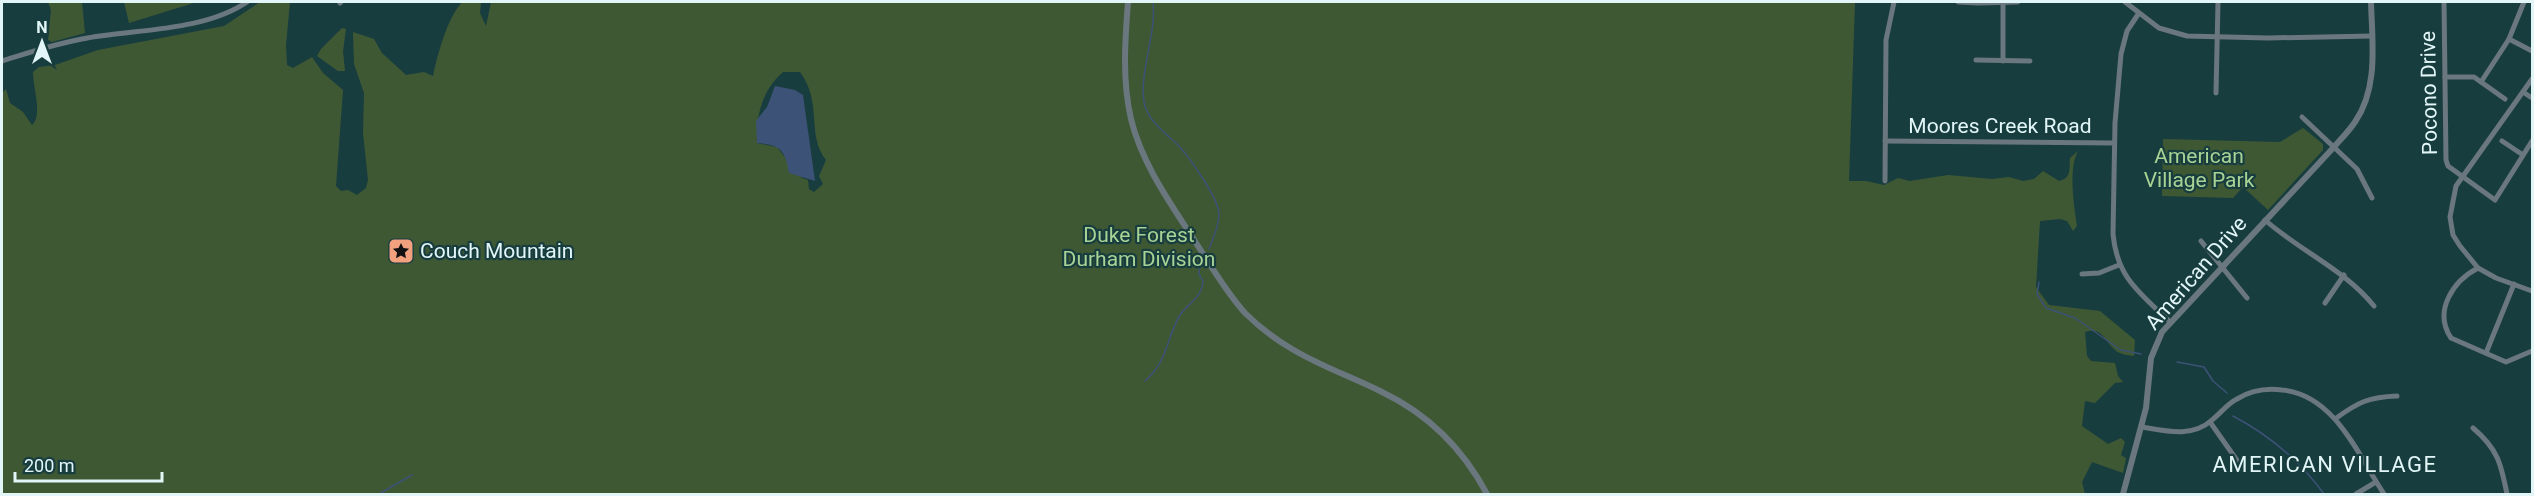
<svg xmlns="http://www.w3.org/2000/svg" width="2534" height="496" font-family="Roboto,sans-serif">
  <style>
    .green { fill: #3f5834; fill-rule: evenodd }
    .water { fill: #3c5276 }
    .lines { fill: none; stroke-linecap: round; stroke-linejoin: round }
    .stream { stroke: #3c5276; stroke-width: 1.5 }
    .minor { stroke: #6a777e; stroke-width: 5 }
    .tertiary { stroke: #6a777e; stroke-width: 6 }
    .labels { text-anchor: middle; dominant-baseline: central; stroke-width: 4.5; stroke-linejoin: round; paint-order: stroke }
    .street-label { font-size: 21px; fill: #e2f6f7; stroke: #183d3f }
    .park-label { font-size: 21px; fill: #a8d395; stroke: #183d3f }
    .poi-label { font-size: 21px; fill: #e2f6f7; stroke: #183d3f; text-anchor: start }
    .neighbourhood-label { font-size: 22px; letter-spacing: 1.5px; fill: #e2f6f7; stroke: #183d3f }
  </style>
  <rect width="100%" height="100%" fill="#183d3f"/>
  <g class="green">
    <path d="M 48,2 L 82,2 L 85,33 L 52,42 L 48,40 L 51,10 Z"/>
    <path d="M 124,2 L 197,2 L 129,23 Z"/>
    <path d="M 260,2 L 290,2 L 286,45 L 287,65 L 293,68 L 312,57 L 323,73 L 343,90 L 336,186 L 341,191 L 348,190 L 357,195 L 366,188 L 368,180 L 363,133 L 364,93 L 354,64 L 353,32 L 374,39 L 382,53 L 406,75 L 424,72 L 433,76 C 438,53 447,19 462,2 L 481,2 L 480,13 L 486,26 L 491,2 L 531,3 L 534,2 L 1855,2 L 1849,181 L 1866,181 L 1884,185 L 1898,178 L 1910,181 L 1948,175 L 1992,179 L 2009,177 L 2023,181 L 2034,179 L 2043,171 L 2059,181 C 2072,178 2069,169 2070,158 L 2078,151 C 2068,169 2074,206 2077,226 L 2073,231 L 2067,221 L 2060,219 L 2040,221 L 2036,287 L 2049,305 L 2100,311 L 2135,340 L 2134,356 C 2130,355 2124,355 2120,353 C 2106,347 2105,325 2085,332 L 2087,356 L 2091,361 L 2115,363 L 2118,376 L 2123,382 L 2115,383 L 2095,403 L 2085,401 L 2082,426 L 2108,444 L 2121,438 L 2125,442 L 2121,455 L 2126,458 L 2123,473 L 2092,462 L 2082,482 L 2085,494 L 2,494 L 2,93 L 6,89 L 10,103 L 23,112 L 32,125 C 43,115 33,88 33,72 L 39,67 L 55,65 L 98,50 L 224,26 ZM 783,72 L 800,72 C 823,103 806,135 826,160 L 819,176 L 823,184 L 814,192 L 809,189 L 808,180 L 802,178 L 777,147 L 757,143 C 756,116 762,90 783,72 Z"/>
    <path d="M 342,28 L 346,29 L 343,51 L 345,71 L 338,71 L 317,56 L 321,49 Z"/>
    <path d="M 2303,128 L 2323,144 L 2323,150 L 2268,210 L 2243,187 L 2233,198 L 2162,196 L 2163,139 L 2280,142 Z"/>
  </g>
  <path class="water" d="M 775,86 L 795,90 L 803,95 L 815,181 L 789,173 C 785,150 781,145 757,143 L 756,121 L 767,107 Z"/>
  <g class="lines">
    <g class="stream">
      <path d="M 1153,2 C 1157,34 1137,78 1145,106 C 1149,121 1166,134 1177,144 C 1188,155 1219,199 1219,214 C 1219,226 1213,238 1209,249"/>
      <path d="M 2039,282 L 2037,294 L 2046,308 L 2075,318 L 2121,350 L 2141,354"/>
      <path d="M 2177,362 L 2204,367 L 2213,381 L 2227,393"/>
      <path d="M 1145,381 C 1168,361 1166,339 1180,315 C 1188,303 1202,298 1203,281 L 1199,274 L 1199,264"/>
      <path d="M 2233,416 C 2269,435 2300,461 2324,494"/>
      <path d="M 379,494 L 412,475"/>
    </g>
    <g class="minor">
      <path d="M 1958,2 L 1978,3 L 2018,2"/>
      <path d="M 2125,2 L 2159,28 L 2187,36 L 2268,38 L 2372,36"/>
      <path d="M 2444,2 L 2446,160 L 2448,166 L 2495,200 L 2532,141"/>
      <path d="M 340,3 L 341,2"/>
      <path d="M 2003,3 L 2003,61"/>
      <path d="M 2139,13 L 2127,31 L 2121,54 L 2115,123 L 2113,234 C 2117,278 2140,293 2170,322"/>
      <path d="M 2509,39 L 2532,51"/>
      <path d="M 1976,60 L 2030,61"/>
      <path d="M 2,61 C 28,53 54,44 82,39 C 133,29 203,32 247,2"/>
      <path d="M 2445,77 L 2474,77 L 2505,99"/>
      <path d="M 2532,79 L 2456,186 L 2450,217 L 2453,235 L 2460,246 L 2478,268 L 2496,278 L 2532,291"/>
      <path d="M 2481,82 L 2509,39 L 2524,2"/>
      <path d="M 2523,92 L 2532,98"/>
      <path d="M 2216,93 L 2218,2"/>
      <path d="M 2302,117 L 2357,169 L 2372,198"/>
      <path d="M 1885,141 L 2114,143"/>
      <path d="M 2502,141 L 2523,155"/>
      <path d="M 1885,181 L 1886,40 L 1894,2"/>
      <path d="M 2265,220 C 2300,251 2344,269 2374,306"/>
      <path d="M 2201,241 L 2247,298"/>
      <path d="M 2478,268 C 2453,281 2433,311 2451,338 L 2506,362 L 2532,351"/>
      <path d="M 2082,274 L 2099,273 L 2119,265"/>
      <path d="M 2325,303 L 2344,275"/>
      <path d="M 2486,353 L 2514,284"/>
      <path d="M 2335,419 C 2358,402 2369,397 2397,396"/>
      <path d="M 2210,422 L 2241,466"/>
      <path d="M 2142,427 C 2166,431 2192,438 2212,420 C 2221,413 2227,404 2237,399 C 2250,391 2266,388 2282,390 C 2335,395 2358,455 2384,494"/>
      <path d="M 2473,428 C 2498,449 2501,464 2507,494"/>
      <path d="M 2356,494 L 2376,482"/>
    </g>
    <g class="tertiary">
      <path d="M 1128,2 C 1125,41 1122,80 1131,119 C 1142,165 1173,207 1198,246 C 1213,269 1227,293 1245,313 C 1259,327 1275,339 1292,349 C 1320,366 1352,377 1382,392 C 1428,414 1463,449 1487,494"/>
      <path d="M 2123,494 L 2146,408 L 2151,358 L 2162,332 L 2334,147 C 2341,139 2349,131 2355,122 C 2379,87 2372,41 2371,2"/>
    </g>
  </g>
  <defs>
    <g id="sight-square" transform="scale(1.35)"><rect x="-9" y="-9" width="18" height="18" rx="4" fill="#f2a17e" stroke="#183d3f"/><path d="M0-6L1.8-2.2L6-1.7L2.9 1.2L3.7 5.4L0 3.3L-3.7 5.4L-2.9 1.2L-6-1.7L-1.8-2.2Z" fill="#111"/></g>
  </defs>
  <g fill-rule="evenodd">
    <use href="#sight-square" x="401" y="251"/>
  </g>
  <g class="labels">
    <g class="street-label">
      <text transform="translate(2429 93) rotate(-91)">Pocono Drive</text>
      <text x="2000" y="126">Moores Creek Road</text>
      <text transform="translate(2196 273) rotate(-49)">American Drive</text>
    </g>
    <g class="park-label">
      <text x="2199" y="156">American<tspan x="2199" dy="24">Village Park</tspan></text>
      <text x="1139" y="235">Duke Forest<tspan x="1139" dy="24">Durham Division</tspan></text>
    </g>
    <g class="poi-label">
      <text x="420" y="251">Couch Mountain</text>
    </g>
    <g class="neighbourhood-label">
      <text x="2325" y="464">AMERICAN VILLAGE</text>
    </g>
  </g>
  <rect width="2534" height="496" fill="none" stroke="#e2f6f7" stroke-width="6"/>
  <g transform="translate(42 42)" stroke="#183d3f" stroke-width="4.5" paint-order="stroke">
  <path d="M0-4.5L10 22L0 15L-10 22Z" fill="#e2f6f7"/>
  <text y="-9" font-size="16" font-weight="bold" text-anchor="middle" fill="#e2f6f7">N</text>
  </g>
  <path d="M15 472v9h147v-9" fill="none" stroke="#e2f6f7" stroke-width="3"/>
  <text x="24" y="472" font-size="18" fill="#e2f6f7" stroke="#183d3f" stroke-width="4.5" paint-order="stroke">200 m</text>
</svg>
